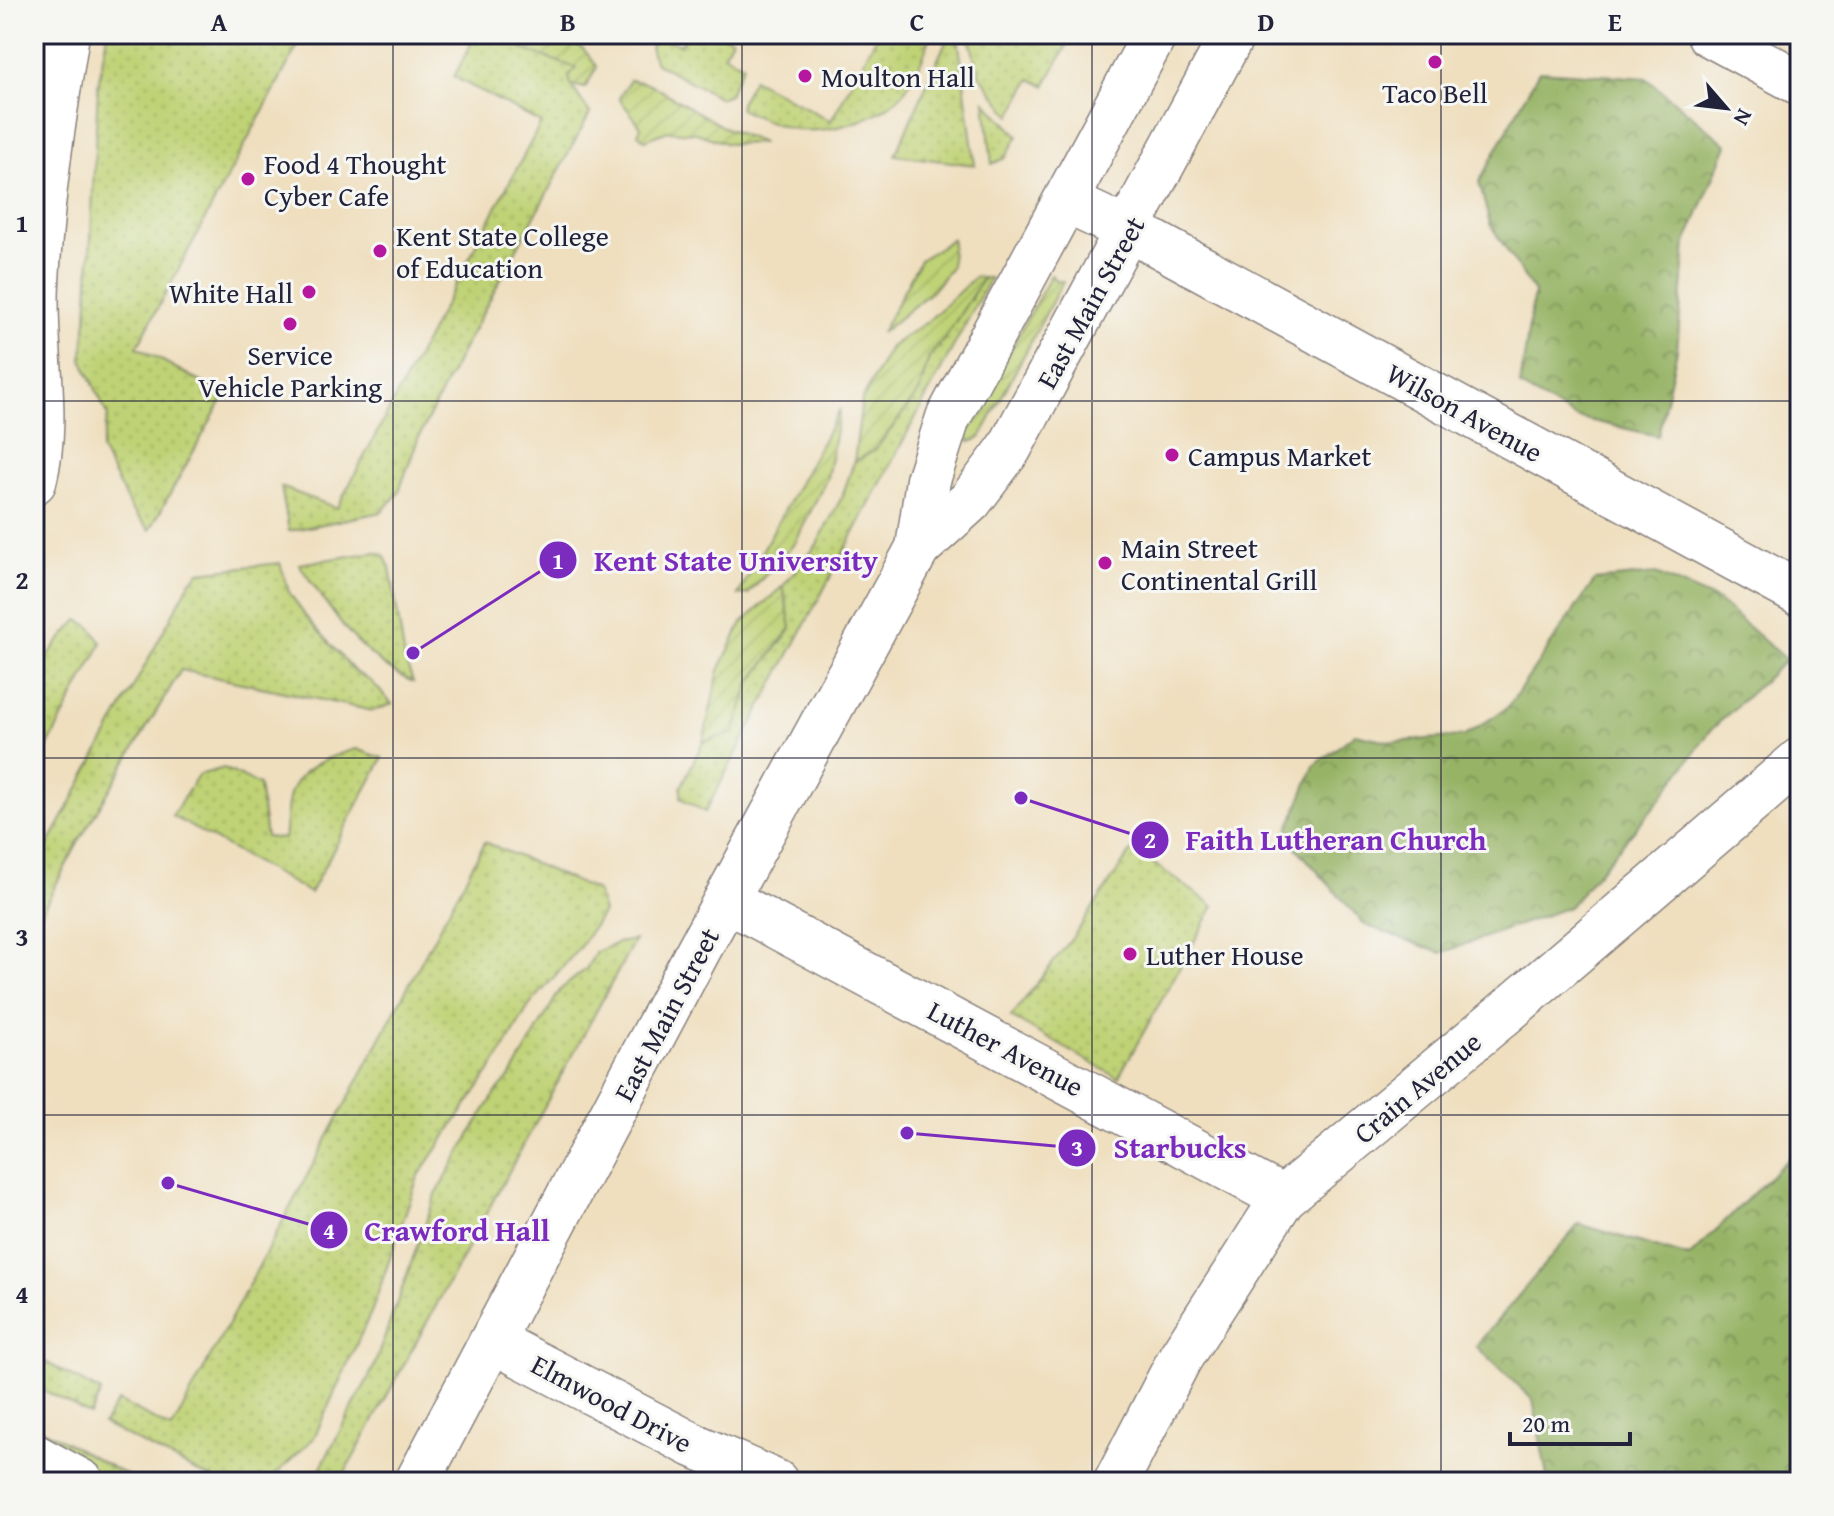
<svg xmlns="http://www.w3.org/2000/svg" width="1834" height="1516" font-family="'Gentium Book Plus',serif">
  <style>
    .grass { fill: url(#grass-dots); stroke: #707a58; stroke-width: 2 }
    .forest { fill: url(#forest-crowns); stroke: #5c6b50; stroke-width: 2 }
    .garden { fill: url(#garden-furrows); stroke: #707a58; stroke-width: 2 }
    .lines { fill: none; stroke-linecap: round; stroke-linejoin: round }
    .minor-casing { stroke: #88807d; stroke-width: 47 }
    .major-casing { stroke: #88807d; stroke-width: 47 }
    .minor { stroke: #fff; stroke-width: 44 }
    .major { stroke: #fff; stroke-width: 44 }
    .grid { fill: none; stroke: #22223b; stroke-width: 2; stroke-opacity: 0.55 }
    .poi-dot { fill: #b5179e; stroke: #f6f6f2; stroke-width: 3 }
    .labels { text-anchor: middle; dominant-baseline: central; stroke-width: 6; stroke-linejoin: round; paint-order: stroke }
    .poi-label { font-size: 28px; fill: #22223b; stroke: #f6f6f2; text-anchor: start }
    .street-label { font-size: 28px; fill: #22223b; stroke: #f6f6f2 }
    .leader { fill: none; stroke: #7b2cbf; stroke-width: 3 }
    .callout-dot { fill: #7b2cbf; stroke: #f6f6f2; stroke-width: 3 }
    .mark-label { font-size: 24px; text-anchor: middle; font-weight: bold; fill: #fff }
    .callout-label { font-size: 30px; text-anchor: middle; font-weight: bold; fill: #7b2cbf; stroke: #f6f6f2; stroke-width: 6; stroke-linejoin: round; paint-order: stroke }
    .neatline { fill: none; stroke: #22223b; stroke-width: 3 }
    .grid-label { font-size: 26px; text-anchor: middle; font-weight: bold; fill: #22223b }
  </style>
  <defs>
    <pattern id="grass-dots" width="8" height="8" patternUnits="userSpaceOnUse" patternTransform="scale(2)"><rect width="8" height="8" fill="#bfd275"/><path d="M2 2h.1M6 6h.1" fill="none" stroke="#a4b466" stroke-width="1.8" stroke-linecap="round"/></pattern>
    <pattern id="forest-crowns" width="20" height="18" patternUnits="userSpaceOnUse" patternTransform="scale(2)"><rect width="20" height="18" fill="#97b466"/><path d="M2 6a3 3 0 1 1 6 0M12 15a3 3 0 1 1 6 0" fill="none" stroke="#7b9255"/></pattern>
    <pattern id="garden-furrows" width="10" height="10" patternUnits="userSpaceOnUse" patternTransform="scale(2)"><rect width="10" height="10" fill="#bfd275"/><path d="M-1 1l2-2M0 10L10 0M9 11l2-2" fill="none" stroke="#a4b466"/></pattern>
  </defs>
  <rect width="100%" height="100%" fill="#f6f6f2"/>
  <filter id="ink" filterUnits="userSpaceOnUse"><feTurbulence type="fractalNoise" baseFrequency=".0125" numOctaves="2"/><feDisplacementMap in="SourceGraphic" scale="16" xChannelSelector="R" yChannelSelector="G"/><feConvolveMatrix kernelMatrix="1 2 1 2 8 2 1 2 1" color-interpolation-filters="sRGB"/></filter>
  <filter id="wash" filterUnits="userSpaceOnUse"><feTurbulence type="fractalNoise" baseFrequency=".006" numOctaves="4" result="noise"/><feDisplacementMap in="SourceGraphic" scale="32" xChannelSelector="R" yChannelSelector="G"/><feGaussianBlur stdDeviation="1.8" result="paint"/><feColorMatrix in="noise" values="0 0 0 0 0 0 0 0 0 0 0 0 0 0 0 0 0 1.4 0 .05"/><feComposite in="paint" operator="in"/></filter>
  <g filter="url(#wash)">
    <rect width="100%" height="100%" fill="#efdfbf"/>
    <g class="grass">
      <path d="M 107,34 L 304,34 L 137,347 L 225,395 L 150,530 L 131,509 L 101,450 L 108,416 L 82,359 L 87,319 L 98,85 Z"/>
      <path d="M 476,34 L 531,34 L 523,49 L 577,68 L 569,76 L 571,85 L 590,113 L 463,349 L 418,439 L 398,494 L 381,512 L 289,531 L 281,487 L 337,508 L 541,123 L 454,77 Z"/>
      <path d="M 656,34 L 680,45 L 686,34 L 721,34 L 732,39 L 724,54 L 743,65 L 729,94 L 720,98 L 656,63 L 650,48 Z"/>
      <path d="M 878,34 L 932,34 C 924,53 918,74 905,90 C 894,106 876,114 859,121 C 811,138 785,131 740,109 L 740,103 L 753,79 L 831,121 Z"/>
      <path d="M 968,34 L 1073,34 L 1045,86 L 1031,79 L 1011,116 L 979,74 Z"/>
      <path d="M 948,37 L 958,37 L 975,165 L 895,155 Z"/>
      <path d="M 985,101 L 1018,136 L 1005,158 L 992,164 Z"/>
      <path d="M 983,278 L 990,278 L 705,812 L 681,798 L 681,787 L 703,742 L 734,732 L 750,683 L 791,629 L 783,586 L 816,546 L 842,497 L 854,462 L 875,450 L 919,392 L 929,357 L 943,341 Z"/>
      <path d="M 375,552 L 384,555 L 390,567 L 405,660 L 413,682 C 361,659 330,610 299,564 Z"/>
      <path d="M 280,563 L 289,592 L 306,617 L 354,671 L 372,682 L 392,704 L 373,711 L 181,670 L 79,841 L 34,926 L 34,871 L 190,582 L 199,572 Z"/>
      <path d="M 78,620 L 90,626 L 102,643 L 34,772 L 34,677 L 56,645 Z"/>
      <path d="M 356,749 L 383,758 L 310,893 L 172,816 L 198,775 L 224,768 L 259,785 L 266,837 L 284,839 C 286,825 286,808 290,794 C 299,767 330,756 356,749 Z"/>
      <path d="M 485,842 L 597,891 L 603,912 L 580,947 L 529,1006 L 495,1064 L 418,1177 L 372,1310 L 314,1438 L 268,1482 L 218,1482 L 103,1424 L 118,1401 L 172,1429 Z"/>
      <path d="M 1133,849 L 1214,906 L 1118,1078 L 1011,1017 L 1073,937 Z"/>
      <path d="M 635,940 L 340,1482 L 313,1482 L 373,1369 L 436,1194 L 483,1113 L 495,1094 L 513,1073 L 560,990 L 586,969 L 596,952 L 617,943 Z"/>
      <path d="M 34,1356 L 101,1392 L 90,1415 L 34,1385 Z"/>
      <path d="M 34,1425 L 126,1475 L 141,1482 L 113,1482 L 34,1440 Z"/>
    </g>
    <g class="forest">
      <path d="M 1539,71 L 1646,78 L 1727,145 L 1686,243 L 1677,350 L 1658,436 L 1575,417 L 1520,386 L 1534,292 L 1490,224 L 1479,182 Z"/>
      <path d="M 1656,574 L 1719,601 L 1786,660 L 1712,729 L 1658,802 L 1569,907 L 1441,953 L 1365,925 L 1286,836 L 1314,766 L 1355,734 L 1393,742 L 1465,736 L 1508,707 L 1595,580 Z"/>
      <path d="M 1800,1147 L 1800,1482 L 1548,1482 L 1533,1400 L 1476,1346 L 1579,1224 L 1689,1257 Z"/>
    </g>
    <g class="garden">
      <path d="M 531,34 C 563,34 579,38 597,67 L 585,88 L 571,85 L 569,76 L 576,68 L 522,49 Z"/>
      <path d="M 630,80 L 650,84 L 723,127 L 762,143 L 728,144 L 696,133 L 668,131 L 645,140 L 638,134 L 641,127 L 619,98 Z"/>
      <path d="M 952,239 L 951,268 L 932,291 L 881,333 L 920,260 Z"/>
      <path d="M 1051,275 L 1056,281 L 1063,281 L 980,438 L 970,442 L 965,433 Z"/>
      <path d="M 975,277 L 983,278 L 943,341 L 929,357 L 919,392 L 874,451 L 854,462 L 862,400 L 890,347 L 928,321 Z"/>
      <path d="M 840,409 L 827,478 L 795,543 L 748,594 L 738,595 Z"/>
      <path d="M 783,586 L 791,628 L 750,683 L 734,733 L 703,742 L 719,670 L 742,623 Z"/>
    </g>
  </g>
  <g filter="url(#ink)">
    <g class="lines">
      <g class="minor-casing">
        <g id="minor">
          <path d="M 1709,34 L 1800,83"/>
          <path d="M 1066,201 L 1153,242 L 1800,594"/>
          <path d="M 34,482 C 51,416 33,350 37,282 C 41,200 54,116 67,34"/>
          <path d="M 727,900 L 1283,1198"/>
          <path d="M 493,1341 L 693,1445 L 776,1482"/>
          <path d="M 34,1456 L 82,1482"/>
          <path d="M 1116,1482 L 1180,1358 L 1283,1198 L 1505,1013 L 1800,760"/>
        </g>
      </g>
      <g class="major-casing">
        <g id="major">
          <path d="M 918,548 L 928,480 L 948,418 L 1155,34"/>
          <path d="M 417,1482 L 698,951 L 918,548 L 970,501 L 1009,449 L 1233,34"/>
        </g>
      </g>
      <use href="#minor" class="minor"/>
      <use href="#major" class="major"/>
    </g>
  </g>
  <path class="grid" d="M 393,34 L 393,1482M 742,34 L 742,1482M 1092,34 L 1092,1482M 1441,34 L 1441,1482M 34,401 L 1800,401M 34,758 L 1800,758M 34,1115 L 1800,1115"/>
  <g class="poi-dot">
    <circle cx="1435" cy="62" r="8"/>
    <circle cx="805" cy="76" r="8"/>
    <circle cx="248" cy="179" r="8"/>
    <circle cx="380" cy="251" r="8"/>
    <circle cx="309" cy="292" r="8"/>
    <circle cx="290" cy="324" r="8"/>
    <circle cx="1172" cy="455" r="8"/>
    <circle cx="1105" cy="563" r="8"/>
    <circle cx="1130" cy="954" r="8"/>
  </g>
  <g class="labels">
    <g class="poi-label">
      <text x="821" y="76">Moulton Hall</text>
      <text x="1435" y="92" text-anchor="middle">Taco Bell</text>
      <text x="264" y="163">Food 4 Thought<tspan x="264" dy="32">Cyber Cafe</tspan></text>
      <text x="396" y="235">Kent State College<tspan x="396" dy="32">of Education</tspan></text>
      <text x="293" y="292" text-anchor="end">White Hall</text>
      <text x="290" y="354" text-anchor="middle">Service<tspan x="290" dy="32">Vehicle Parking</tspan></text>
      <text x="1188" y="455">Campus Market</text>
      <text x="1121" y="547">Main Street<tspan x="1121" dy="32">Continental Grill</tspan></text>
      <text x="1146" y="954">Luther House</text>
    </g>
    <g class="street-label">
      <text transform="translate(1090 302) rotate(-61)">East Main Street</text>
      <text transform="translate(1465 412) rotate(29)">Wilson Avenue</text>
      <text transform="translate(666 1014) rotate(-62)">East Main Street</text>
      <text transform="translate(1006 1048) rotate(28)">Luther Avenue</text>
      <text transform="translate(1417 1087) rotate(-40)">Crain Avenue</text>
      <text transform="translate(612 1403) rotate(28)">Elmwood Drive</text>
    </g>
  </g>
  <path class="leader" d="M413 653L558 560M1021 798L1150 840M907 1133L1077 1148M168 1183L329 1230"/>
  <g class="callout-dot">
    <circle cx="413" cy="653" r="8"/>
    <circle cx="1021" cy="798" r="8"/>
    <circle cx="907" cy="1133" r="8"/>
    <circle cx="168" cy="1183" r="8"/>
    <circle cx="558" cy="560" r="20"/>
    <circle cx="1150" cy="840" r="20"/>
    <circle cx="1077" cy="1148" r="20"/>
    <circle cx="329" cy="1230" r="20"/>
  </g>
  <g class="mark-label">
    <text x="558" y="569">1</text>
    <text x="1150" y="848">2</text>
    <text x="1077" y="1156">3</text>
    <text x="329" y="1239">4</text>
  </g>
  <g class="callout-label">
    <text x="736" y="571">Kent State University</text>
    <text x="1336" y="850">Faith Lutheran Church</text>
    <text x="1180" y="1158">Starbucks</text>
    <text x="457" y="1241">Crawford Hall</text>
  </g>
  <rect width="1834" height="1516" fill="none" stroke="#f6f6f2" stroke-width="88"/>
  <g transform="translate(1726 108) rotate(118)" stroke="#f6f6f2" stroke-width="6" paint-order="stroke">
  <path d="M0-6L14 30L0 20L-14 30Z" fill="#22223b"/>
  <text y="-12" font-size="22" font-weight="bold" text-anchor="middle" fill="#22223b">N</text>
  </g>
  <path d="M1510 1432v12h120v-12" fill="none" stroke="#22223b" stroke-width="4"/>
  <text x="1522" y="1432" font-size="24" fill="#22223b" stroke="#f6f6f2" stroke-width="6" paint-order="stroke">20 m</text>
  <rect x="44" y="44" width="1746" height="1428" class="neatline"/>
  <g class="grid-label">
    <text x="219" y="31">A</text>
    <text x="568" y="31">B</text>
    <text x="917" y="31">C</text>
    <text x="1266" y="31">D</text>
    <text x="1615" y="31">E</text>
    <text x="22" y="232">1</text>
    <text x="22" y="589">2</text>
    <text x="22" y="946">3</text>
    <text x="22" y="1303">4</text>
  </g>
</svg>
